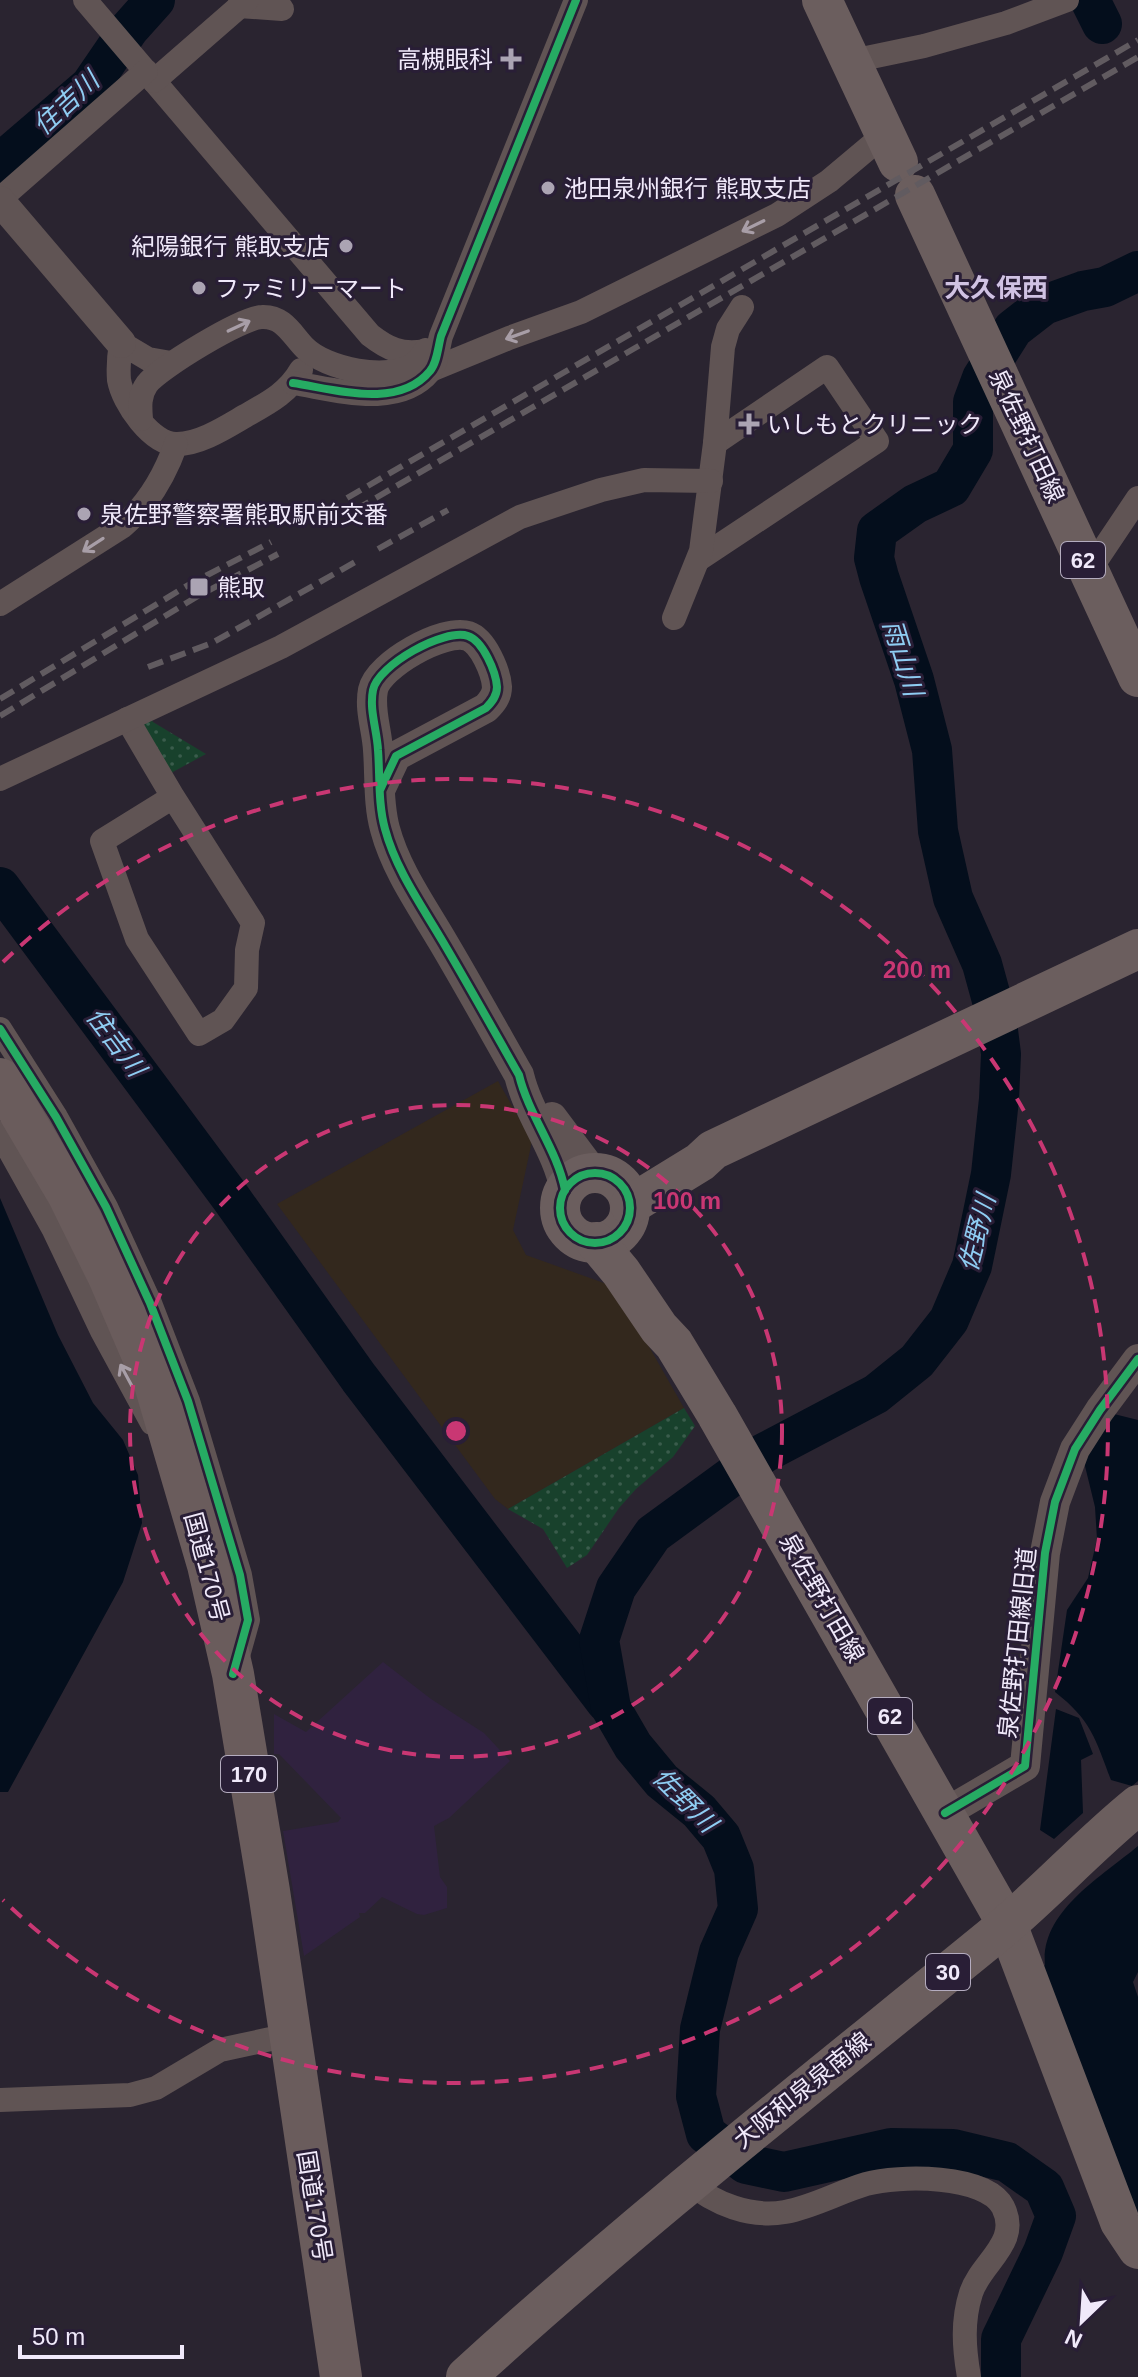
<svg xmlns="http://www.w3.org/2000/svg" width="1138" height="2377" font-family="Arial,'Noto Sans JP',sans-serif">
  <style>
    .commercial { fill: #33281d }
    .built { fill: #30223f }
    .green { fill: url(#green-dots) }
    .water { fill: #040e1c }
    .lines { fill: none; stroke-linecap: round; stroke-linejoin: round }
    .river { stroke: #040e1c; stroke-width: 40 }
    .minor { stroke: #605454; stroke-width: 24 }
    .tertiary { stroke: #605454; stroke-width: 30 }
    .primary { stroke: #6b5e5e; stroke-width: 40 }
    .trunk { stroke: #6a5c5c; stroke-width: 42 }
    .rail { stroke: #615b60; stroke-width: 6; stroke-dasharray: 16 8; stroke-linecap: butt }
    .cycleway-casing { stroke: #291e36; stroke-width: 13 }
    .cycleway { stroke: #26ab63; stroke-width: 8 }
    .oneway { stroke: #a89ea7 }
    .ring { fill: none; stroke: #c93773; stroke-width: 4; stroke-dasharray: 14 10 }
    .poi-dot { fill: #aba4b3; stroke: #291e36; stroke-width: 3 }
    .labels { text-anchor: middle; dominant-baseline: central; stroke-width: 6; stroke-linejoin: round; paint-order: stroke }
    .shield { fill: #291e36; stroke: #b4acbf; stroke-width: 2 }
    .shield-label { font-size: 22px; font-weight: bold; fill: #f0e9fa }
    .poi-label { font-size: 24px; fill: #f0e9fa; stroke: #291e36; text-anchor: start }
    .street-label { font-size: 24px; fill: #f0e9fa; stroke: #291e36 }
    .water-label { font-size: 26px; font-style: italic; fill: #8fcdf3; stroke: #291e36 }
    .neighbourhood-label { font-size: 26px; font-weight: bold; fill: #d0c2e3; stroke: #291e36 }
    .centre { fill: #c93773; stroke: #291e36; stroke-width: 4 }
    .ring-label { font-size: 24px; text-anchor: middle; font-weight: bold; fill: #c93773; stroke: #291e36; stroke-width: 6; stroke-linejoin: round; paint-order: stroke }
  </style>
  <defs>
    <pattern id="green-dots" width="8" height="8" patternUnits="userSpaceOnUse" patternTransform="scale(2)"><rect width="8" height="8" fill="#18412c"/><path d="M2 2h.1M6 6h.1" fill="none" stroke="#3a5c4c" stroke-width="1.8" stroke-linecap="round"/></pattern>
  </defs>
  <rect width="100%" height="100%" fill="#2a2430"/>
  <path class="commercial" d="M 498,1081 L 532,1141 L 513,1230 L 526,1255 L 615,1287 L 684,1408 L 508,1509 L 495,1499 L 277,1204 Z"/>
  <path class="built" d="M 383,1662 L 431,1699 L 484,1733 L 510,1761 L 449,1818 L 434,1826 L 440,1877 L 447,1887 L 447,1908 L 424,1915 L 417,1914 L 382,1897 L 365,1913 L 359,1913 L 360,1917 L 304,1956 L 283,1831 L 338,1822 L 341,1818 L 279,1754 L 274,1754 L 274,1714 L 306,1732 Z"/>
  <g class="green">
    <path d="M 147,714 L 153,722 L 206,754 L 171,773 L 143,727 Z"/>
    <path d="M 684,1408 L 695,1426 L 673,1457 L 636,1489 L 619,1508 L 587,1555 L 567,1568 L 543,1529 L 508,1509 Z"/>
  </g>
  <g class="water">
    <path d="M 0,1198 L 58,1335 L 93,1403 L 123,1440 L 138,1475 L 142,1523 L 123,1582 L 8,1792 L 0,1792 Z"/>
    <path d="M 1114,1414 L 1138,1420 L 1138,1781 L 1132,1786 L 1111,1780 C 1095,1738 1091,1720 1055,1692 L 1067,1610 L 1088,1578 L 1097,1539 L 1095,1507 L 1084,1462 Z"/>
    <path d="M 1056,1709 L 1079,1718 L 1093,1754 L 1081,1760 L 1083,1813 L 1054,1839 L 1040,1830 Z"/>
    <path d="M 1138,1846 L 1138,1972 L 1133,1982 L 1138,1997 L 1138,2214 L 1039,1971 L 1045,1965 C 1040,1912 1101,1877 1138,1846 Z"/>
  </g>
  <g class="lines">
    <g class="river">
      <path d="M 1090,0 L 1102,24"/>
      <path d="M 0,163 L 90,86 L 129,29 L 155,0"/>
      <path d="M 0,887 L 231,1198 L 359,1378 L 606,1702"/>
      <path d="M 1001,2377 L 1001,2339 L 1043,2252 L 1056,2216 L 1044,2188 L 1007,2162 L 953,2149 L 891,2148 L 784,2172 L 746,2164 L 706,2134 L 696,2096 L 700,2029 L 719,1952 L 738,1909 L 734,1869 L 721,1837 L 699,1811 L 662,1781 L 633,1746 L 611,1708 L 599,1640 L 616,1588 L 653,1534 L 764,1453 L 876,1394 L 917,1361 L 949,1320 L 972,1266 L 991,1174 L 999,1099 L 1001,1054 L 996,1015 L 982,964 L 953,898 L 938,831 L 932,750 L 914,680 L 879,577 L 874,558 L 877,531 L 915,504 L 951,487 L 973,450 L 973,402 L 982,378 L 1013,329 L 1044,305 L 1083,291 L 1105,287 L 1138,271"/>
    </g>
    <g class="minor">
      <path d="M 85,0 L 370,335 C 388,349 401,355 425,351"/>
      <path d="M 239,6 L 282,9"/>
      <path d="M 852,61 L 924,46 L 1006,23 L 1067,0"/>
      <path d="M 154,81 L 247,0"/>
      <path d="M 0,199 L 146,71"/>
      <path d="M 171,363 L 148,359 L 121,343 C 119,355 118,367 119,380 C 123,403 152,445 177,444 C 200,444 226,427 245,416 C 268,403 288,393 301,370"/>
      <path d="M 431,370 L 509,338 L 581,312 L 777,215 L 829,181 L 885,134"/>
      <path d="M 293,383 C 334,389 398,410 430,371 C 437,363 438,347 441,336 L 576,0"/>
      <path d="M 141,419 C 140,407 139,395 147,384 C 159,368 243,317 262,317 C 284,316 292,335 305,348 C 326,369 388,382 414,364 C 419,361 422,355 426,350"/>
      <path d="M 699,559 L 877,441 L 827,367 L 715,443"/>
      <path d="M 1089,571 L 1138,498"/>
      <path d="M 0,604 L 123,526 C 147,505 165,475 176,444"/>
      <path d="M 674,618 L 701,551 L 715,443 L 723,347 L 728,329 L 742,307"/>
      <path d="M 127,719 L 173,797 L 253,923 L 247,950 L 246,988 L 223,1020 L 199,1034 L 137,939 L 102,841 L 173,797"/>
      <path d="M 0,779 L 281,647 L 520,517 L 601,490 L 644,480 L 711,481"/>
      <path d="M 0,1029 L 56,1117 L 106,1207 L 150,1303 L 188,1401 L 240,1575 L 248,1620 L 236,1663"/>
      <path d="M 0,1133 L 54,1230 L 102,1331 L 152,1423"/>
      <path d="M 0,2100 L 130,2095 L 156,2088 L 220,2050 L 289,2035"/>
      <path d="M 689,2182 C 714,2204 751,2218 785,2212 C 813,2207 839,2192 866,2184 C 898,2175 986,2174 1003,2207 C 1021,2243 981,2262 971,2293 C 962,2321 964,2348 969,2377"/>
    </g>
    <g class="tertiary">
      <path d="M 0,201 L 121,343"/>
      <path d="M 380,790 L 396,756 L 486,708 C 492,702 497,696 497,687 C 496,672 483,641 468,636 C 444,628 378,665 373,690 C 369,710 377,730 378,750 C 380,776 378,804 385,829 C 396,870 422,906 443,942 C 469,986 494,1031 519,1075 C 529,1116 557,1149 565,1190"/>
      <path d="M 552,1117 L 594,1173"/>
      <path d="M 945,1813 L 1025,1766 L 1045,1553 L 1055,1502 L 1075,1449 L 1100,1410 L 1138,1359"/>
    </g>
    <g class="primary">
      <path d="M 822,0 L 898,162"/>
      <path d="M 915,195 L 1138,677"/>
      <circle cx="595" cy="1208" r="35"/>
      <path d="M 630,1205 L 700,1162 L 713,1150 L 1138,949"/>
      <path d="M 596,1242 L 621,1272 L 659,1328 L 674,1344 L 717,1415 L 1007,1924 L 1120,2222 L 1138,2249"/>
      <path d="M 466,2377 C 639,2219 823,2075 1004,1927 C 1050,1888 1091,1843 1138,1805"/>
    </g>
    <path class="trunk" d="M 0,1079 L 68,1194 L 109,1277 L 155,1384 L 208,1565 L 233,1674 L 269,1891 L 341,2377"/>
    <g class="rail">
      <path d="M 347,498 L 1138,40"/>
      <path d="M 355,510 L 1138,57"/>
      <path d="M 378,549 L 448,510"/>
      <path d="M 148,667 L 212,643 L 357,561"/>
      <path d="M 0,699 L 190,584 L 271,542"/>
      <path d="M 0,716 L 198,596 L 278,554"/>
    </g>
    <g class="cycleway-casing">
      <g id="cycleway">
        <path d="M 293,383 C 334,389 398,410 430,371 C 437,363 438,347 441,336 L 576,0"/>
        <path d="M 380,790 L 396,756 L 486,708 C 492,702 497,696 497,687 C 496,672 483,641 468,636 C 444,628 378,665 373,690 C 369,710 377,730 378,750 C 380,776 378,804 385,829 C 396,870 422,906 443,942 C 469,986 494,1031 519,1075 C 529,1116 557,1149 565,1190"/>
        <path d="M 0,1029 L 56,1117 L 106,1207 L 150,1303 L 188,1401 L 240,1575 L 248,1620 L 233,1674"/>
        <circle cx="595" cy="1208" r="35"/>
        <path d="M 945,1813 L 1025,1766 L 1045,1553 L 1055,1502 L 1075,1449 L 1100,1410 L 1138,1359"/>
      </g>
    </g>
    <use href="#cycleway" class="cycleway"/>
  </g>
  <defs><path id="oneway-shaft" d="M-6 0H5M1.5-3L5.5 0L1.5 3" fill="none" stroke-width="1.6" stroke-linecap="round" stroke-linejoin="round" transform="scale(2)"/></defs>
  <g class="oneway">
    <use href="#oneway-shaft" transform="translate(753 226) rotate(154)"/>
    <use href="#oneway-shaft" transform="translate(239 326) rotate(-25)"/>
    <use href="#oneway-shaft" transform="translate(517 335) rotate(160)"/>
    <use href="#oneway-shaft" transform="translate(93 545) rotate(147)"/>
    <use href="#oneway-shaft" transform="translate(126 1375) rotate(-118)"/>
  </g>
  <g class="ring">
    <circle cx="456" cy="1431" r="326"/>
    <path d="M3 962A652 652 0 1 1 3 1900"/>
  </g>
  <g class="poi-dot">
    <path d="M507 47h8v8h8v8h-8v8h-8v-8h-8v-8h8z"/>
    <circle cx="548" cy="188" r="8"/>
    <circle cx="346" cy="246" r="8"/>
    <circle cx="199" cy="288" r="8"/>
    <path d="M745 412h8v8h8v8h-8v8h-8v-8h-8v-8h8z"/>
    <circle cx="84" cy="514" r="8"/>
    <rect x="189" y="577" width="20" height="20" rx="4"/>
  </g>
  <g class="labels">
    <g class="shield">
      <rect x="1061" y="542" width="44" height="36" rx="6"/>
      <rect x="868" y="1698" width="44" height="36" rx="6"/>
      <rect x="221" y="1756" width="56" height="36" rx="6"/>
      <rect x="926" y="1954" width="44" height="36" rx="6"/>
    </g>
    <g class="shield-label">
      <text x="1083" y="560">62</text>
      <text x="890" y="1716">62</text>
      <text x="249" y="1774">170</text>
      <text x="948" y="1972">30</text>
    </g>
    <g class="poi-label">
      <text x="493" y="59" text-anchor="end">高槻眼科</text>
      <text x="564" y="188">池田泉州銀行 熊取支店</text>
      <text x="330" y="246" text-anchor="end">紀陽銀行 熊取支店</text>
      <text x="215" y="288">ファミリーマート</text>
      <text x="767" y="424">いしもとクリニック</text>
      <text x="100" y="514">泉佐野警察署熊取駅前交番</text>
      <text x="217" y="587">熊取</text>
    </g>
    <g class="street-label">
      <text transform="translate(1027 436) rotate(65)">泉佐野打田線</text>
      <text transform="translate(207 1567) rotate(75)">国道170号</text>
      <text transform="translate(822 1598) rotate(60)">泉佐野打田線</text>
      <text transform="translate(1017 1643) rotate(-84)">泉佐野打田線旧道</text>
      <text transform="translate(802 2090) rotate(-39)">大阪和泉泉南線</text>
      <text transform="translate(315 2206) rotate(81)">国道170号</text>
    </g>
    <g class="water-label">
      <text transform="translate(66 103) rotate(-43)">住吉川</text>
      <text transform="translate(903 658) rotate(73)">雨山川</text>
      <text transform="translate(116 1042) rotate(53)">住吉川</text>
      <text transform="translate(977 1233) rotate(-76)">佐野川</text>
      <text transform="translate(685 1800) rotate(45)">佐野川</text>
    </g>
    <g class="neighbourhood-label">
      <text x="996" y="288">大久保西</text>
    </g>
  </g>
  <circle cx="456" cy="1431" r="12" class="centre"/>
  <g class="ring-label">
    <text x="917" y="978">200 m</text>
    <text x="687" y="1209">100 m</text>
  </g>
  <g transform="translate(1082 2321) rotate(205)" stroke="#291e36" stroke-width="6" paint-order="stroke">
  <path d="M0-6L14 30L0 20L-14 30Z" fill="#f0e9fa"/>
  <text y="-12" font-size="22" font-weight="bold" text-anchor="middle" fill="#f0e9fa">N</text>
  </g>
  <path d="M20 2345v12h162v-12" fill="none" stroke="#f0e9fa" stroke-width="4"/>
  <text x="32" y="2345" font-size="24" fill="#f0e9fa" stroke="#291e36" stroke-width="6" paint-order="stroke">50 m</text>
</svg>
